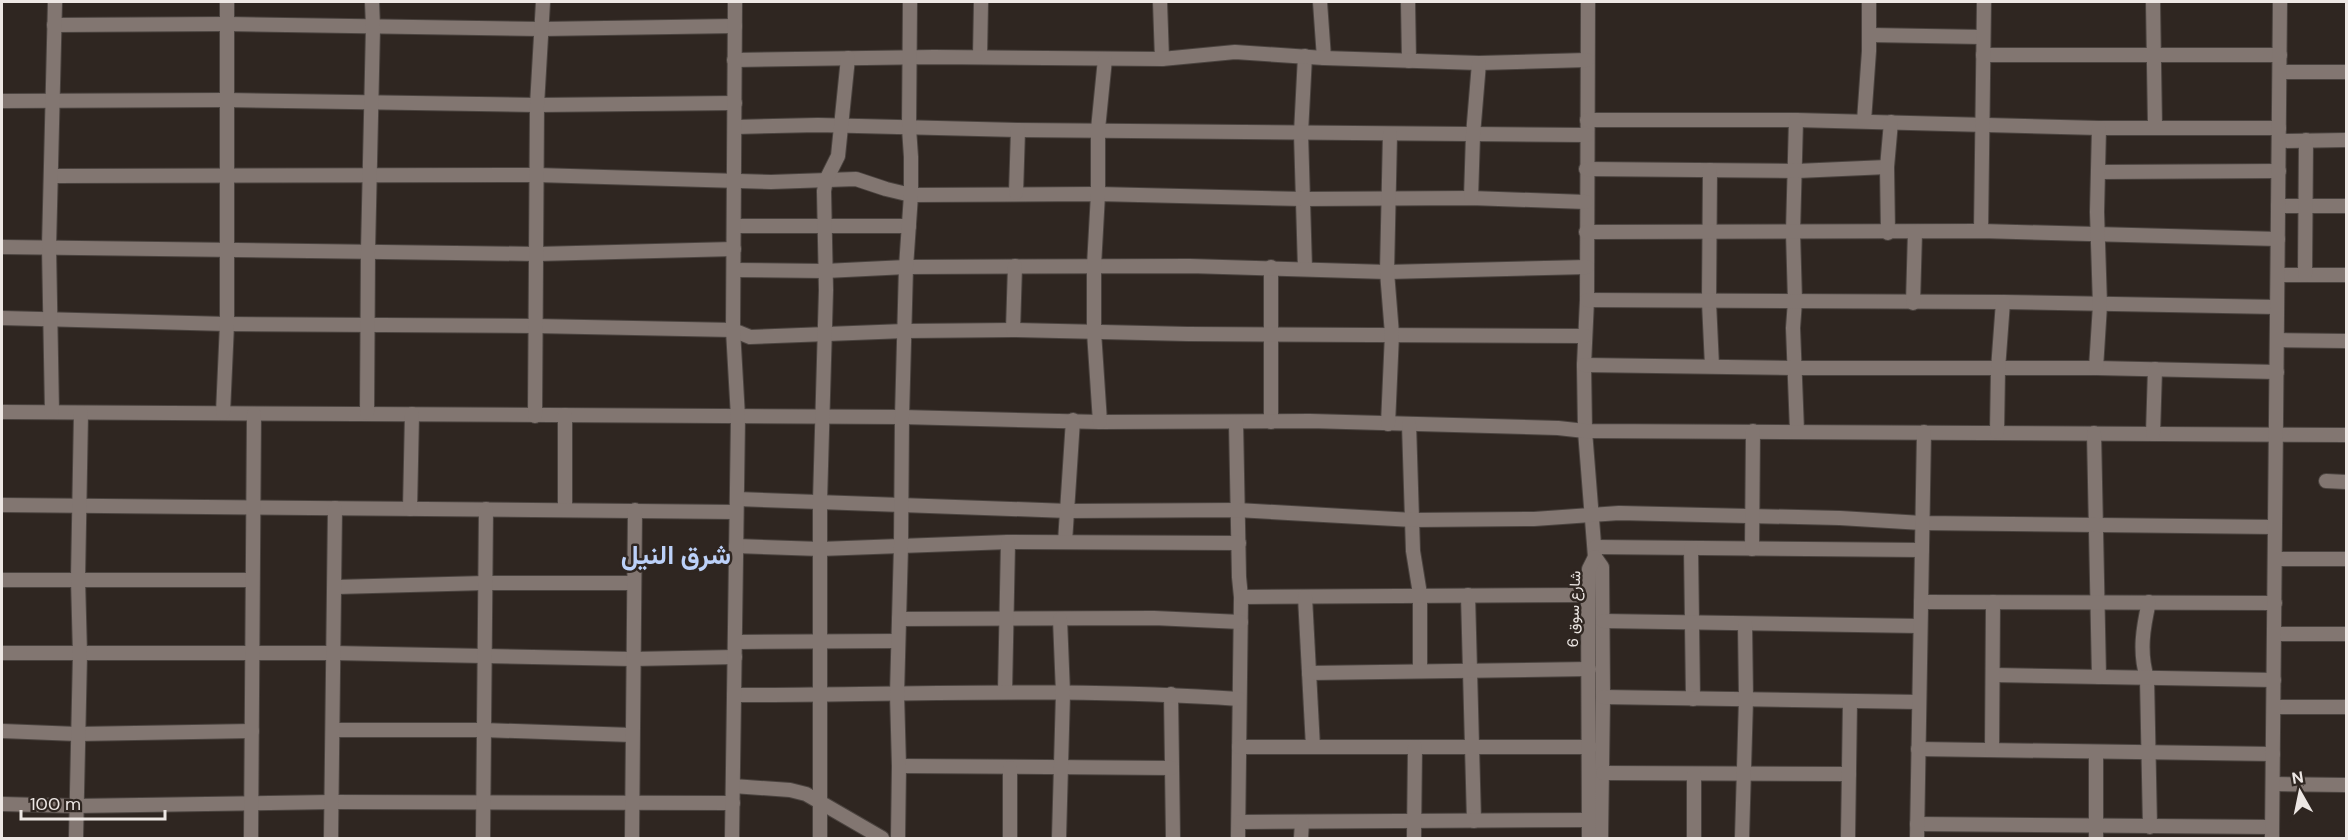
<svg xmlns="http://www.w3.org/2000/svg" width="2348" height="840" font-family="'DM Sans',Vazirmatn,sans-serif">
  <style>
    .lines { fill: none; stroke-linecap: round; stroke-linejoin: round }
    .minor-casing { stroke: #4a433f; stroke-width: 16 }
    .minor { stroke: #827671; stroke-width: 14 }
    .labels { text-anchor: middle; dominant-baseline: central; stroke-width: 5; stroke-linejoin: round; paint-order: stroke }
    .street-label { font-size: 15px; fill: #ede7e4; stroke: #2f2621 }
    .town-label { font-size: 27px; font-weight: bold; fill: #bcd1f9; stroke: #2f2621 }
  </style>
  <rect width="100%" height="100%" fill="#2f2621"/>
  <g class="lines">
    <g class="minor-casing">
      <g id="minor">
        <path d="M 1160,2 L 1162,59"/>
        <path d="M 1320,2 L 1324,58"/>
        <path d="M 1408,2 L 1409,61"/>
        <path d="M 1588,2 L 1587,300 L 1584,365 L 1585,431 L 1595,557 L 1602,567 L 1603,697 L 1601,838"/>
        <path d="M 2153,2 L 2155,127"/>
        <path d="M 54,25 L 227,24 L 541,29 L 735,26"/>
        <path d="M 1870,35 L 1983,37"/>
        <path d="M 1983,55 L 2280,55"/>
        <path d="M 1305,56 L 1301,133 L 1305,269"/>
        <path d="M 980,57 L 981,2"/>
        <path d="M 734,60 L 934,57 L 1162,59 L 1235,52 L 1324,58 L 1479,63 L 1587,60"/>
        <path d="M 2280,72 L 2346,72"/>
        <path d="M 2,101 L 226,100 L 537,105 L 735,103"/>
        <path d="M 1587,120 L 1796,120 L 2099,128 L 2279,128"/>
        <path d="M 1796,120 L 1793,232 L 1795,301 L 1793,328 L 1797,431"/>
        <path d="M 1864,121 L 1869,51 L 1869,2"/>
        <path d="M 735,127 L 818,125 L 1018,130 L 1587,135"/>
        <path d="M 2279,141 L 2346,140"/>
        <path d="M 1586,169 L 1797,171 L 1887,167"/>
        <path d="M 1710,170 L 1709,302 L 1712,366"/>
        <path d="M 2099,172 L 2279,171"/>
        <path d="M 52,176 L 537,175 L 771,182 L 856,179 L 886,189 L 911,195 L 1098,194 L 1303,199 L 1471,198 L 1586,202"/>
        <path d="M 1016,193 L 1018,130"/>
        <path d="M 1471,198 L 1473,135 L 1479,63"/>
        <path d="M 2278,206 L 2346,206"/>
        <path d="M 734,226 L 909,226"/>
        <path d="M 1981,231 L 1984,2"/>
        <path d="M 1586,232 L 1981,231 L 2278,239"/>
        <path d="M 1888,233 L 1887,167 L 1891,122"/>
        <path d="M 2,247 L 537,254 L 734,249"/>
        <path d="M 1271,267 L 1271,422"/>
        <path d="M 734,270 L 825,271 L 906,267 L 1190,266 L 1387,272 L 1587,267"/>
        <path d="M 2278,275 L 2346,275"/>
        <path d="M 2305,275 L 2306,140"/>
        <path d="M 1587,300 L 2003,302 L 2277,307"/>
        <path d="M 1913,303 L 1915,232"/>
        <path d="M 2,318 L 227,324 L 535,326 L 733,330 L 750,337 L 905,331 L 1013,330 L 1188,334 L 1585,336"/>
        <path d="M 1013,330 L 1015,266"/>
        <path d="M 2277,340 L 2346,341"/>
        <path d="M 1584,365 L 1793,368 L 2096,368 L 2277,372"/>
        <path d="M 2096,368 L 2100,305 L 2097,212 L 2099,128"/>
        <path d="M 2,412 L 902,417 L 1100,422 L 1310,421 L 1558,428 L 1585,431 L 2346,435"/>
        <path d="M 52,412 L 49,247 L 55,2"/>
        <path d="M 223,413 L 227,324 L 227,2"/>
        <path d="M 367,413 L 368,251 L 373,27 L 372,2"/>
        <path d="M 565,415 L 565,509"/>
        <path d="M 535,416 L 537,105 L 543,2"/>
        <path d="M 1100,422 L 1094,332 L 1094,266 L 1098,194 L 1098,129 L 1105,59"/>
        <path d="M 1236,422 L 1239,577 L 1241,597 L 1238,838"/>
        <path d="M 1388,424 L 1392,334 L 1387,272 L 1390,134"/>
        <path d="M 1409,424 L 1413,551 L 1420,594 L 1420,671"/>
        <path d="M 1997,432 L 1998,369 L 2003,302"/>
        <path d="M 2094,433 L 2099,677"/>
        <path d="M 2153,434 L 2155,369"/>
        <path d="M 2326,481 L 2346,482"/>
        <path d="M 737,499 L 1068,511 L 1237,510 L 1413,520 L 1534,519 L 1619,513 L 1840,518 L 1922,523 L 2275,527"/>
        <path d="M 2,505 L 736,512"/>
        <path d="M 410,509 L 412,414"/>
        <path d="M 1065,542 L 1073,420"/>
        <path d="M 736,546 L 820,549 L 1008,542 L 1239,543"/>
        <path d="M 1595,547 L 1922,550"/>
        <path d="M 1691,548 L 1693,699"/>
        <path d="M 1752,549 L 1753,431"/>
        <path d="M 2275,559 L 2346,559"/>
        <path d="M 2,580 L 252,580"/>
        <path d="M 336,587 L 485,583 L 634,583"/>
        <path d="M 1468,595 L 1474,821"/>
        <path d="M 1241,597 L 1588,595"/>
        <path d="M 1305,597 L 1313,747"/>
        <path d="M 1921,602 L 2275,603"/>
        <path d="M 2149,602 C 2143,628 2139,652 2147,678 L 2150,827"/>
        <path d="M 899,619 L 1154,618 L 1241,622"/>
        <path d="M 1603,621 L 1920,626"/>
        <path d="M 2274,634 L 2346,634"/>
        <path d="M 735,642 L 898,641"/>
        <path d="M 2,653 L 334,653 L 632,659 L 735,657"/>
        <path d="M 1309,673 L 1589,669"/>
        <path d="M 1993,675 L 2274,680"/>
        <path d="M 1005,692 L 1008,542"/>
        <path d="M 1171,694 L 1173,838"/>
        <path d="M 734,695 C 902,695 1071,687 1239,699"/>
        <path d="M 1603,697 L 1919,702"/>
        <path d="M 2274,707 L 2346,707"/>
        <path d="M 334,730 L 483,730 L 632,735"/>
        <path d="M 2,731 L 77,734 L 252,731"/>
        <path d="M 1239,747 L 1590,747"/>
        <path d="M 1918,749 L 2273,754"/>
        <path d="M 1992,750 L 1993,602"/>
        <path d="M 899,766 L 1172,768"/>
        <path d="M 1603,773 L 1849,774"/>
        <path d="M 1694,774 L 1694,838"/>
        <path d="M 2273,784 L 2346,785"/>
        <path d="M 733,786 L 790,790 L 806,794 L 882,838"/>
        <path d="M 2,804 L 75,806 L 332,802 L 733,803"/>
        <path d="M 1240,822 L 1589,820"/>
        <path d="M 1917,824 L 2272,827"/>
        <path d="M 76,838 L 80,654 L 78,579 L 81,413"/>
        <path d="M 251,838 L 254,414"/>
        <path d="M 331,838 L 335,508"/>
        <path d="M 483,838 L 486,509"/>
        <path d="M 632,838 L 635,510"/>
        <path d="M 732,838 L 738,417 L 733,330 L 735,2"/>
        <path d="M 820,838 L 820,501 L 826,290 L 824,191 L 826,180 L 838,156 L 848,58"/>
        <path d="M 898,838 L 899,766 L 897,694 L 901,546 L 902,417 L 906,267 L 911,195 L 911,157 L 909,128 L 910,2"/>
        <path d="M 1010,838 L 1010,768"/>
        <path d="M 1059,838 L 1063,693 L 1060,619"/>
        <path d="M 1301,838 L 1302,822"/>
        <path d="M 1414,838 L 1415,747"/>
        <path d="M 1589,838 L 1588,595 L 1589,569 L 1595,557"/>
        <path d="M 1742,838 L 1746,699 L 1745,624"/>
        <path d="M 1848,838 L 1850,701"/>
        <path d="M 1917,838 L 1924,432"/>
        <path d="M 2096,838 L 2096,752"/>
        <path d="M 2272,838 L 2280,2"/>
      </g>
    </g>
    <use href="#minor" class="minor"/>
  </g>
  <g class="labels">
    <g class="street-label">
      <text transform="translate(1574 609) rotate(-88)">شارع سوق 6</text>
    </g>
    <g class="town-label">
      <text x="676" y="554">شرق النيل</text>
    </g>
  </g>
  <rect width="2348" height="840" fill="none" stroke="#ede7e4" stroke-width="6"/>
  <g transform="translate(2300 792) rotate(351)" stroke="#2f2621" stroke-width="4.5" paint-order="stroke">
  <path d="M0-4.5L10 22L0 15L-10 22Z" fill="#ede7e4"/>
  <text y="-9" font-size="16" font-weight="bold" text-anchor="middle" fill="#ede7e4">N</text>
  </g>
  <path d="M21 810v9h144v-9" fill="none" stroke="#ede7e4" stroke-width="3"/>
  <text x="30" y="810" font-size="18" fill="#ede7e4" stroke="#2f2621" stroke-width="4.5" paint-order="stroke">100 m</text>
</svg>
